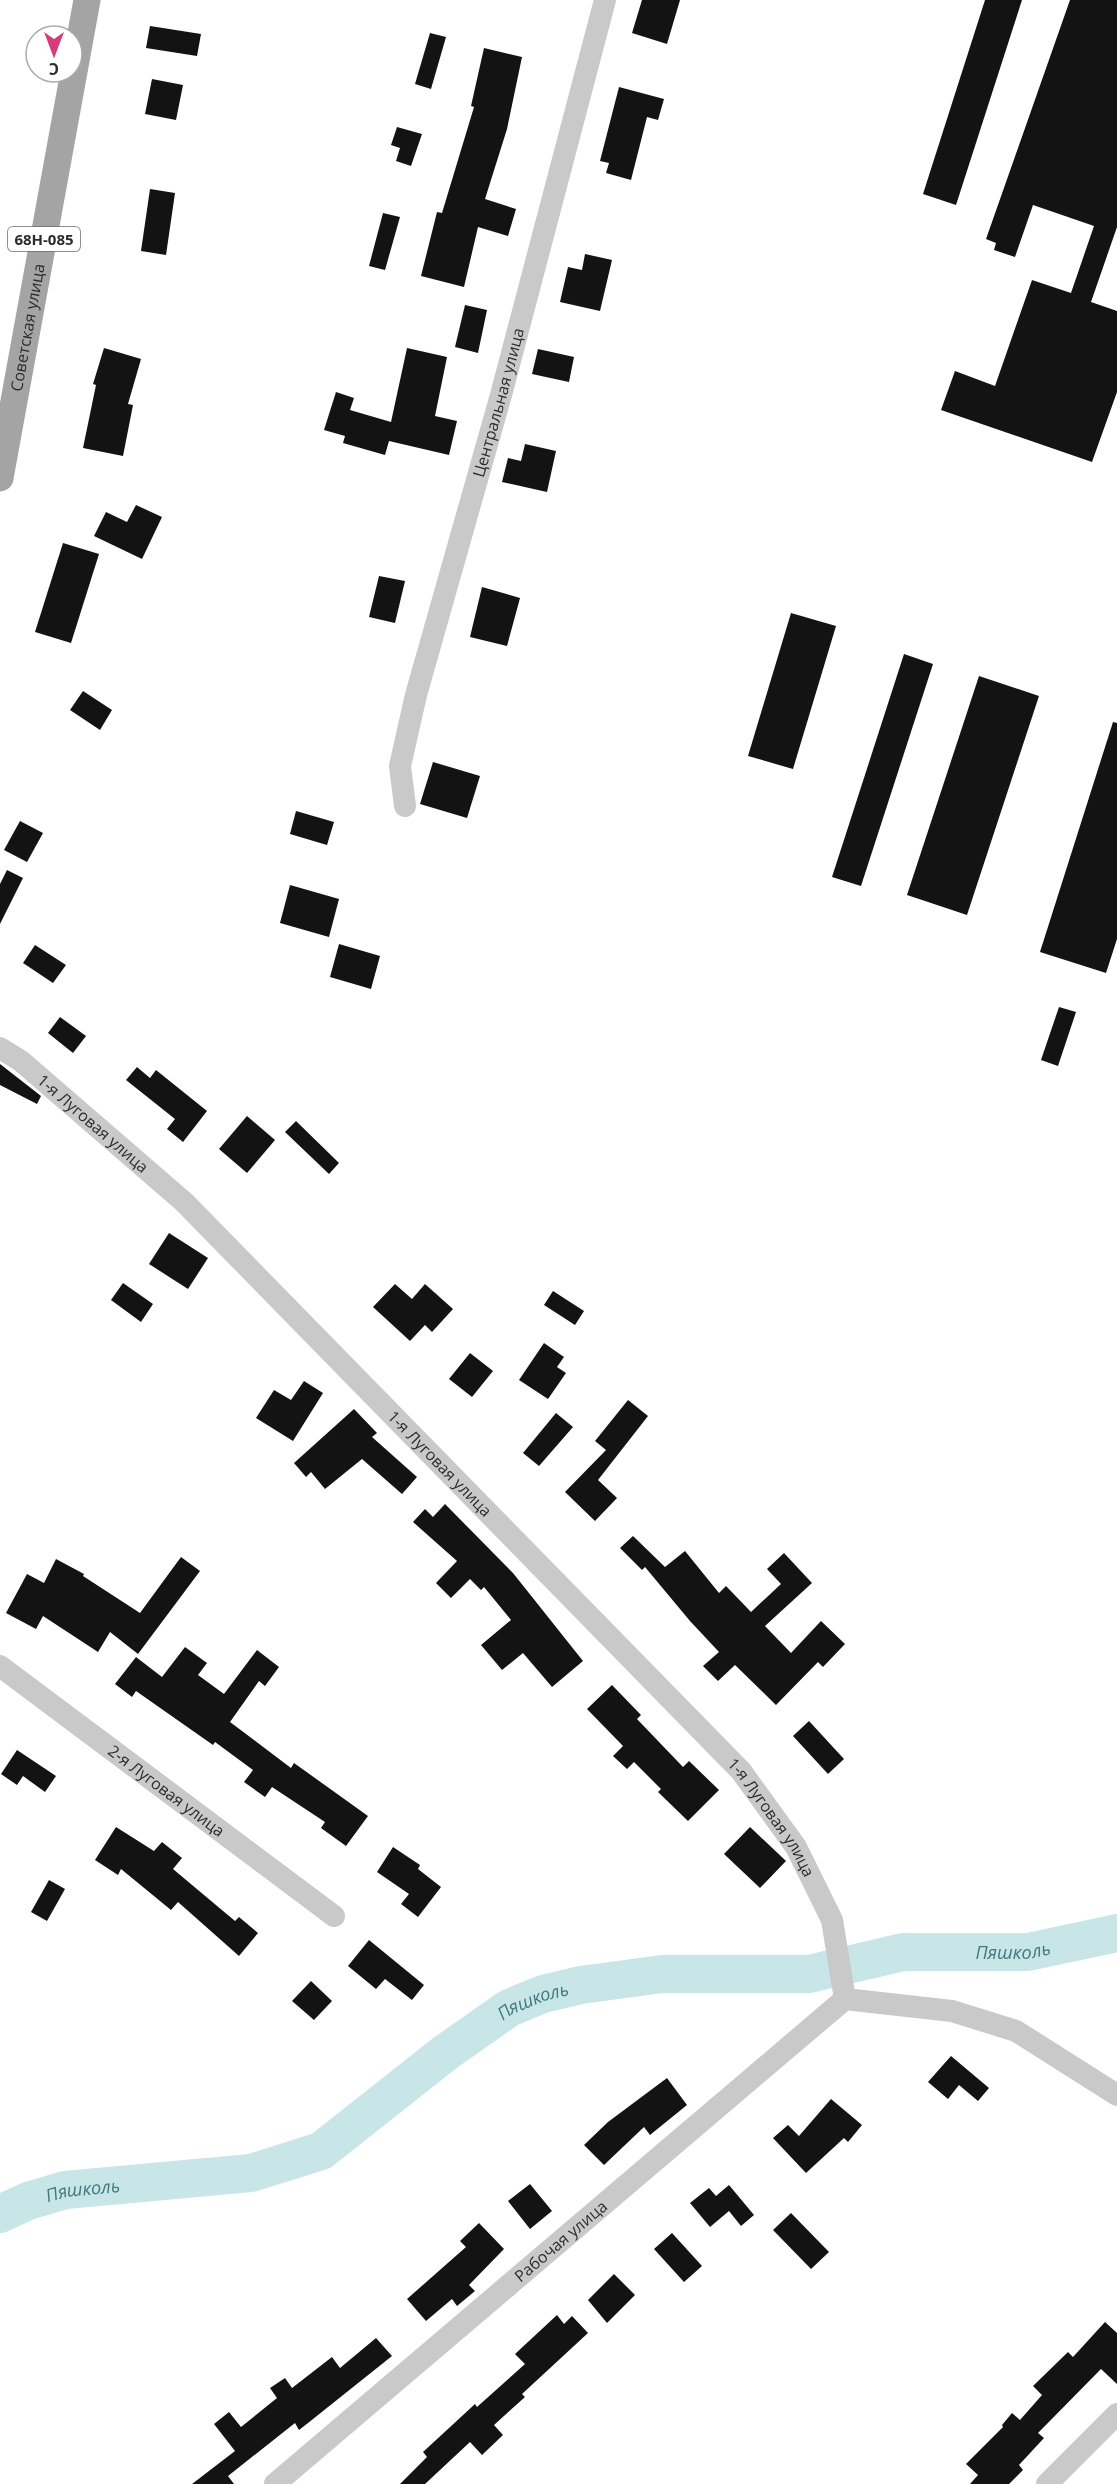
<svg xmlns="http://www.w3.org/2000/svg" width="1117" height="2484" font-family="'Open Sans',sans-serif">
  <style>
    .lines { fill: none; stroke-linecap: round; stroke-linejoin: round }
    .river { stroke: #c8e5e7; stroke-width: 38 }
    .building { fill: #131313 }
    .minor { stroke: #c9c9c9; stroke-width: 22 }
    .major { stroke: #a4a4a4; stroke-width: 27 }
    .labels { text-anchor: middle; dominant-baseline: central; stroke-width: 6; stroke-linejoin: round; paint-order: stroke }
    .shield { fill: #fff; stroke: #6b6b6b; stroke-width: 1.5 }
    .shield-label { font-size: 15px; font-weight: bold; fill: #2c2c2c }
    .street-label { font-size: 16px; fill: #2c2c2c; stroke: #fff }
    .water-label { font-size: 18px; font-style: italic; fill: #407b7f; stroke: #fff }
  </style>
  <rect width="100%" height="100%" fill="#fff"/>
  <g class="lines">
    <path class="river" id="s1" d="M 0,2214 L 28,2201 L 65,2190 L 251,2173 L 321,2151 L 445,2053 L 509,2008 L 543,1994 L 581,1985 L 662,1974 L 809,1974 L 903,1952 L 1028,1952 L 1117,1933"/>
  </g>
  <g class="building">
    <path d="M 642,0 L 680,0 L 667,44 L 632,33 Z"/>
    <path d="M 985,0 L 1022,0 L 956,205 L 923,194 Z"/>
    <path d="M 1070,0 L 1117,0 L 1117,227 L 1091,302 L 1117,311 L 1117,392 L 1092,462 L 941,410 L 955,371 L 995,386 L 1032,280 L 1071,293 L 1094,226 L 1033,205 L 1015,257 L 994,250 L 996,243 L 986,239 Z"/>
    <path d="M 150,26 L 201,34 L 197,56 L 146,48 Z"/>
    <path d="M 430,33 L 446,37 L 431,89 L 415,84 Z"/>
    <path d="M 484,48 L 522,57 L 507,129 L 485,199 L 516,209 L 508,236 L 478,227 L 464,287 L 421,276 L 437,212 L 442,213 L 474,107 L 471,106 Z"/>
    <path d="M 152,79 L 183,85 L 176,120 L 145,114 Z"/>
    <path d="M 619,87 L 664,99 L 658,120 L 647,117 L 631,180 L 606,173 L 609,163 L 600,161 Z"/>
    <path d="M 397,127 L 422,134 L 411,166 L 396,161 L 400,148 L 391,145 Z"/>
    <path d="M 150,189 L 175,193 L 166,255 L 141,251 Z"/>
    <path d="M 383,213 L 400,217 L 385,270 L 369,266 Z"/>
    <path d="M 585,254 L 612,260 L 600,311 L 560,302 L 568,267 L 582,270 Z"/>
    <path d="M 465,305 L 487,310 L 478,353 L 455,347 Z"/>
    <path d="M 104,348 L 141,359 L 128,404 L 133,405 L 123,456 L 83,448 L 96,385 L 93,384 Z"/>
    <path d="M 407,348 L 447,357 L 435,416 L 457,421 L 449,455 L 389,441 L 385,455 L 343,443 L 345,436 L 324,430 L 336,392 L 354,398 L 350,410 L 391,422 Z"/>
    <path d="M 538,349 L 574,357 L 569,382 L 532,374 Z"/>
    <path d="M 525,444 L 556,451 L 547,492 L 502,482 L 508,458 L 521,461 Z"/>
    <path d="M 136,505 L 162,517 L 142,559 L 94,536 L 106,512 L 127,522 Z"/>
    <path d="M 63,543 L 99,554 L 71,643 L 35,632 Z"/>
    <path d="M 379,576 L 405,581 L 395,623 L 369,617 Z"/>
    <path d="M 482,587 L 520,598 L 507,646 L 470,637 Z"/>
    <path d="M 791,613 L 836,626 L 793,769 L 748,756 Z"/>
    <path d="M 904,654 L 933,664 L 861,886 L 832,877 Z"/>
    <path d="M 979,676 L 1039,696 L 967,915 L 907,895 Z"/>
    <path d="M 83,691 L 112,710 L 100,730 L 70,710 Z"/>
    <path d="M 1113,722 L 1117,723 L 1117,939 L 1106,973 L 1040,952 Z"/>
    <path d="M 433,762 L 480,776 L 467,818 L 420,804 Z"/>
    <path d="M 296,811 L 334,822 L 327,845 L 290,834 Z"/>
    <path d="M 20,821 L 43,833 L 27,862 L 4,850 Z"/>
    <path d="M 7,870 L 23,878 L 0,924 L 0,884 Z"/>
    <path d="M 290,885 L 339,899 L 329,937 L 280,923 Z"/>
    <path d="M 339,944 L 380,956 L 371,989 L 330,977 Z"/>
    <path d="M 35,945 L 66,965 L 53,983 L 23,963 Z"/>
    <path d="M 1059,1007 L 1076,1012 L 1058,1066 L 1041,1060 Z"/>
    <path d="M 60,1017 L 86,1036 L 73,1053 L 48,1033 Z"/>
    <path d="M 0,1064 L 41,1096 L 37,1104 L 0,1085 Z"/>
    <path d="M 137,1067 L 150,1078 L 156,1070 L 207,1111 L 183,1142 L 167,1129 L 175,1119 L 126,1080 Z"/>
    <path d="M 247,1116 L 275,1140 L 247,1173 L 219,1149 Z"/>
    <path d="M 296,1121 L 339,1163 L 329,1174 L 285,1132 Z"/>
    <path d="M 169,1233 L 208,1258 L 188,1289 L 149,1264 Z"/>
    <path d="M 123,1283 L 153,1304 L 141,1322 L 111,1300 Z"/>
    <path d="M 395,1284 L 412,1299 L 425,1284 L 453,1309 L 432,1332 L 425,1325 L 410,1341 L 373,1307 Z"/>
    <path d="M 553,1291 L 584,1311 L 575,1325 L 544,1305 Z"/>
    <path d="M 544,1343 L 564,1357 L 557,1367 L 566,1373 L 548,1399 L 519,1380 Z"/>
    <path d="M 470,1353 L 493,1371 L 472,1397 L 449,1379 Z"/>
    <path d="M 304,1381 L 323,1393 L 293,1441 L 256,1418 L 274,1390 L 291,1400 Z"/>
    <path d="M 628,1400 L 648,1416 L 598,1480 L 617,1498 L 595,1521 L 565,1492 L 606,1450 L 595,1441 Z"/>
    <path d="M 354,1409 L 377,1433 L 372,1437 L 417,1477 L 402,1494 L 362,1459 L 325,1489 L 311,1472 L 306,1477 L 294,1463 Z"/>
    <path d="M 556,1413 L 573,1427 L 539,1466 L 523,1453 Z"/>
    <path d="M 445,1504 L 513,1573 L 583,1661 L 552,1687 L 523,1653 L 502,1670 L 481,1645 L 511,1620 L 484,1587 L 481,1590 L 470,1579 L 451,1598 L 436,1583 L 457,1561 L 413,1522 L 425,1509 L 433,1517 Z"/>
    <path d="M 633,1536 L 665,1567 L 685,1551 L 719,1593 L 726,1586 L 751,1612 L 781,1584 L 767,1569 L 784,1553 L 812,1583 L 765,1626 L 791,1653 L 821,1621 L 845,1644 L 823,1667 L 818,1662 L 776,1705 L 735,1665 L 718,1681 L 703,1666 L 719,1652 L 690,1621 L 645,1567 L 642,1570 L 620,1548 Z"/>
    <path d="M 181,1557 L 200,1571 L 138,1654 L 110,1632 L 98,1652 L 43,1616 L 36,1629 L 6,1613 L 27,1574 L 44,1583 L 56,1559 L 84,1574 L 83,1576 L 140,1613 Z"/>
    <path d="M 185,1647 L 207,1663 L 198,1675 L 224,1694 L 257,1650 L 279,1667 L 265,1686 L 259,1681 L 230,1722 L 291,1768 L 294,1763 L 368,1816 L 346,1846 L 321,1828 L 325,1822 L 272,1787 L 265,1797 L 244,1782 L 253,1770 L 215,1742 L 213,1745 L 136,1691 L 132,1697 L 115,1684 L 136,1657 L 162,1677 Z"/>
    <path d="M 612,1685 L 641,1715 L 637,1719 L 683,1767 L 689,1761 L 719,1790 L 688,1821 L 658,1792 L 661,1789 L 634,1762 L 627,1769 L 613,1756 L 623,1746 L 587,1709 Z"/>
    <path d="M 809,1721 L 844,1759 L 828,1774 L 793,1736 Z"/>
    <path d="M 17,1750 L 56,1776 L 45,1792 L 23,1776 L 17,1785 L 1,1774 Z"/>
    <path d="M 116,1827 L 154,1851 L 162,1842 L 182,1858 L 173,1869 L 235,1921 L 239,1917 L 258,1933 L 239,1956 L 178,1902 L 171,1910 L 121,1869 L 118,1875 L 95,1860 Z"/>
    <path d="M 750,1827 L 786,1861 L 760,1888 L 724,1854 Z"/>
    <path d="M 393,1847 L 420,1865 L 418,1869 L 441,1887 L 418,1917 L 401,1904 L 409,1894 L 377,1872 Z"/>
    <path d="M 49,1880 L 65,1889 L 47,1921 L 31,1912 Z"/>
    <path d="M 369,1940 L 424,1985 L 412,2000 L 385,1979 L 376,1989 L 348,1966 Z"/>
    <path d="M 311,1981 L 332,2001 L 314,2020 L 292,2001 Z"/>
    <path d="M 951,2056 L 989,2088 L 978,2101 L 959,2085 L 948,2099 L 928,2082 Z"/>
    <path d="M 667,2078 L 687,2105 L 650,2135 L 644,2127 L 604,2165 L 584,2145 L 608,2122 Z"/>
    <path d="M 831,2099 L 862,2125 L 848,2142 L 844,2138 L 806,2173 L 773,2138 L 788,2125 L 799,2136 Z"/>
    <path d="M 530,2184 L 552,2211 L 530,2229 L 508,2201 Z"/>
    <path d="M 729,2185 L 754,2215 L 741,2226 L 729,2211 L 710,2227 L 690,2203 L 709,2188 L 716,2196 Z"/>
    <path d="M 791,2213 L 829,2252 L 811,2269 L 773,2230 Z"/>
    <path d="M 479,2223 L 504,2249 L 469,2285 L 475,2291 L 457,2306 L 452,2299 L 426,2321 L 407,2299 L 466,2247 L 460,2241 Z"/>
    <path d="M 672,2233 L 702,2266 L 684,2282 L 654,2249 Z"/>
    <path d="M 614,2274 L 635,2295 L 607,2323 L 588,2300 Z"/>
    <path d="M 557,2315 L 564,2324 L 572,2316 L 588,2333 L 522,2394 L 525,2397 L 494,2425 L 503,2435 L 482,2455 L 470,2442 L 425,2484 L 400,2484 L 427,2457 L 423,2452 L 475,2404 L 477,2407 L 525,2364 L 515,2354 Z"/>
    <path d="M 1105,2322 L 1117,2333 L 1117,2384 L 1101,2369 L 1038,2433 L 1044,2438 L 1019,2465 L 1023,2470 L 1009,2484 L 970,2484 L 978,2475 L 966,2464 L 1003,2427 L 1002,2425 L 1012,2413 L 1020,2420 L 1042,2395 L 1033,2386 L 1068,2352 L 1073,2357 Z"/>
    <path d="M 376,2338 L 392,2356 L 308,2423 L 299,2430 L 295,2423 L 228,2476 L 234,2484 L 192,2484 L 235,2451 L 214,2424 L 229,2412 L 241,2427 L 277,2398 L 270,2388 L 285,2378 L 292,2388 L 332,2357 L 340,2368 Z"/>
  </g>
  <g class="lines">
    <g class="minor">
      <path id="s2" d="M 405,806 L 400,766 L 416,695 L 501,395 L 605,0"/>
      <path id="s3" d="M 0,1048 L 21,1061 L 184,1202 L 741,1771 L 796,1847 L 832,1920 L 845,1999"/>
      <path id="s4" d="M 0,1666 L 334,1916"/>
      <path d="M 845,1999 L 952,2011 L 1016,2031 L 1117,2095"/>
      <path id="s5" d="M 275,2484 L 845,1999"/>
      <path d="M 1047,2484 L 1117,2414"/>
    </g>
    <path class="major" id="s6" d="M 0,478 L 87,0"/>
  </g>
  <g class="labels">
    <rect class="shield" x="8" y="227" width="72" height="24" rx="4.5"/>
    <g class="shield-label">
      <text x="44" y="239">68Н-085</text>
    </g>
    <g class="street-label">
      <text stroke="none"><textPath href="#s6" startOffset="153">Советская улица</textPath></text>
      <text stroke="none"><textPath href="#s2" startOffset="417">Центральная улица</textPath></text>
      <text stroke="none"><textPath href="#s3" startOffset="120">1-я Луговая улица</textPath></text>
      <text stroke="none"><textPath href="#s3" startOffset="606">1-я Луговая улица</textPath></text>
      <text stroke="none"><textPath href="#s4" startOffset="208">2-я Луговая улица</textPath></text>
      <text stroke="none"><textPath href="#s3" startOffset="1092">1-я Луговая улица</textPath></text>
      <text stroke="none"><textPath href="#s5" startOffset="375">Рабочая улица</textPath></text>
    </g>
    <g class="water-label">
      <text stroke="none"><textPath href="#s1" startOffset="1077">Пяшколь</textPath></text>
      <text stroke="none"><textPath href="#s1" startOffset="591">Пяшколь</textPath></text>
      <text stroke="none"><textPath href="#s1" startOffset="87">Пяшколь</textPath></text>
    </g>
  </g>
  <g transform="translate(54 54) rotate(180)"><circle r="28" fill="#ffffff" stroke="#ababab" stroke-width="1.5"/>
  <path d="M0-4.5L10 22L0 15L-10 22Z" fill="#d33e7a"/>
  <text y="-9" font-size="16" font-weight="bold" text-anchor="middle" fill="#2c2c2c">С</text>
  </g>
</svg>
